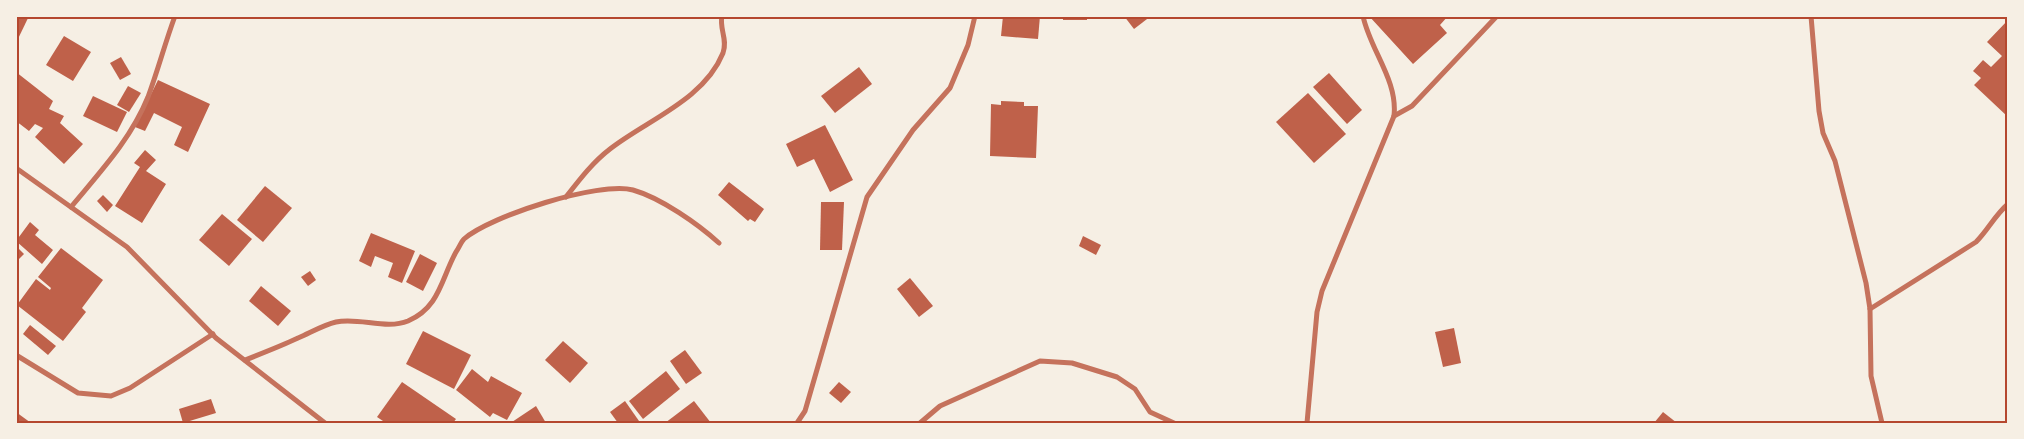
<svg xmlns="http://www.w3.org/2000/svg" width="2024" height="439" font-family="'Fira Sans Condensed',sans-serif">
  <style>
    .building { fill: #bf614a }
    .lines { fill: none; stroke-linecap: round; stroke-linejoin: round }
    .minor { stroke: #c5725c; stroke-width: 5 }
    .neatline { fill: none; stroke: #b5482f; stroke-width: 2 }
  </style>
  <rect width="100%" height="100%" fill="#f6efe4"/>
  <g class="building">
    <path d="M 16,16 L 29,16 L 16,43 Z"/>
    <path d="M 1003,16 L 1040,16 L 1038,39 L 1001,36 Z"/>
    <rect x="1063" y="16" width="24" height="4"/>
    <path d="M 1124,16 L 1151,16 L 1134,29 Z"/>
    <path d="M 1369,16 L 1448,16 L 1440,25 L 1447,33 L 1413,64 Z"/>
    <path d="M 2008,20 L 2008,117 L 1974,85 L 1981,78 L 1973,71 L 1983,60 L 1991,67 L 2002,56 L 1987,42 Z"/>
    <path d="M 64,36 L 91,52 L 73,81 L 46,65 Z"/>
    <path d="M 121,57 L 131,74 L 120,80 L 110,63 Z"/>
    <path d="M 859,67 L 872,84 L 835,113 L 821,96 Z"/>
    <path d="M 16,72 L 53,101 L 49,109 L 64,116 L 60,123 L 83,144 L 64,164 L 35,137 L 43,128 L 35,124 L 29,131 L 16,121 Z"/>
    <path d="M 1329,73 L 1362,110 L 1347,124 L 1313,87 Z"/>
    <path d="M 158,80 L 210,104 L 188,152 L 174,145 L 182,127 L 154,113 L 145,131 L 135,127 Z"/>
    <path d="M 128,86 L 141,93 L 129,112 L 117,105 Z"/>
    <path d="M 1308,93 L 1346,134 L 1314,163 L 1276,122 Z"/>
    <path d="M 93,96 L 127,112 L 117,132 L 83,116 Z"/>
    <path d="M 1001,101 L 1024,102 L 1024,106 L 1038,106 L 1036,158 L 990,156 L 991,104 L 1001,105 Z"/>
    <path d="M 825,125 L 853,180 L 830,192 L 814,159 L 797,167 L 786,144 Z"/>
    <path d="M 145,150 L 156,160 L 146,171 L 166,184 L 142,223 L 115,206 L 140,167 L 134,163 Z"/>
    <path d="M 729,182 L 764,209 L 755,222 L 750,219 L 748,221 L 718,195 Z"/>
    <path d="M 265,186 L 292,208 L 263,242 L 237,220 Z"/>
    <path d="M 103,195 L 113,205 L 107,212 L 97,201 Z"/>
    <path d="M 821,202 L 844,202 L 842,250 L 820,250 Z"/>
    <path d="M 222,214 L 252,239 L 229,266 L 199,240 Z"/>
    <path d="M 30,222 L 39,230 L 35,235 L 53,250 L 42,264 L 16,241 Z"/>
    <path d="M 371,233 L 415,251 L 402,283 L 388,277 L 393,263 L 375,256 L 371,267 L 359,261 Z"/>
    <path d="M 1083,236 L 1101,245 L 1096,255 L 1079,246 Z"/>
    <path d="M 16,246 L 24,254 L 16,262 Z"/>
    <path d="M 61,248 L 103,280 L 82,308 L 86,312 L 63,341 L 17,305 L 36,279 L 50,290 L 51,288 L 38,277 Z"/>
    <path d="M 420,254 L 437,263 L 423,291 L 406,282 Z"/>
    <path d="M 310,271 L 316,280 L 308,286 L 301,277 Z"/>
    <path d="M 910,278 L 933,306 L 919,317 L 897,289 Z"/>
    <path d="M 261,286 L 291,311 L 278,326 L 249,301 Z"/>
    <path d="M 30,325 L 56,346 L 48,355 L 23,334 Z"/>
    <path d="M 1454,328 L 1461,363 L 1443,367 L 1435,332 Z"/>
    <path d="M 423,331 L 471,355 L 454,389 L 406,364 Z"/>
    <path d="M 563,341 L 588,363 L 570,383 L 545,360 Z"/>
    <path d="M 685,350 L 702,373 L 686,384 L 670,361 Z"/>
    <path d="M 472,369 L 488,382 L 491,376 L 522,393 L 507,420 L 493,413 L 490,417 L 456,390 Z"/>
    <path d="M 666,371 L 680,389 L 643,419 L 629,401 Z"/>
    <path d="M 402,382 L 456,419 L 453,423 L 386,423 L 377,417 Z"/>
    <path d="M 839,382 L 851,392 L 841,403 L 829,393 Z"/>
    <path d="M 211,399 L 216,413 L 183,423 L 179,409 Z"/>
    <path d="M 625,401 L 639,421 L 636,423 L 618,423 L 610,412 Z"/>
    <path d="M 694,401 L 711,423 L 665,423 Z"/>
    <path d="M 536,406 L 546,423 L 513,423 L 512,422 Z"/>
    <path d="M 16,412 L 31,423 L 16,423 Z"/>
    <path d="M 1663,412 L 1677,423 L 1654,423 Z"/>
  </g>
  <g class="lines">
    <g class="minor">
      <path d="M 1811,16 L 1819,111 L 1823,133 L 1835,161 L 1866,283 L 1870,309 L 1871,376 L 1882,423"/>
      <path d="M 1394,116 L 1412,106 L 1497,16"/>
      <path d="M 16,168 L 127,247 L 216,338 L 325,423"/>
      <path d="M 566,197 C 580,179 593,162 610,149 C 647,120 704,100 723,53 C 728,39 719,29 722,16"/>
      <path d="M 71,207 C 100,172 131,139 148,97 C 158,70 165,43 175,16"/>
      <path d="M 1870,309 L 1976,242 C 1988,230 1995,215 2008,204"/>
      <path d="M 16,355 L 78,393 L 111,396 L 130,388 L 213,334"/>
      <path d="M 245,360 C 263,353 281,346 298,338 C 310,333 323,325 336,322 C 359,317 386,330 408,321 C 440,307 441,279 456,252 C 459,248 461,242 464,239 C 490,216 599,181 633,190 C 661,198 698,224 719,243"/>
      <path d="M 797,423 L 805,411 L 867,197 L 913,130 L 950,88 L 968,45 L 975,16"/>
      <path d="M 920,423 L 940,406 L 1040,361 L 1072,363 L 1117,377 L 1135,389 L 1150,412 L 1174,423"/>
      <path d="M 1307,423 L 1317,312 L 1322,291 L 1394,116 C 1398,80 1370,50 1363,16"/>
    </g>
  </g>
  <rect width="2024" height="439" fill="none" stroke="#f6efe4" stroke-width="35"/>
  <rect x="18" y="18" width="1988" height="404" class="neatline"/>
</svg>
